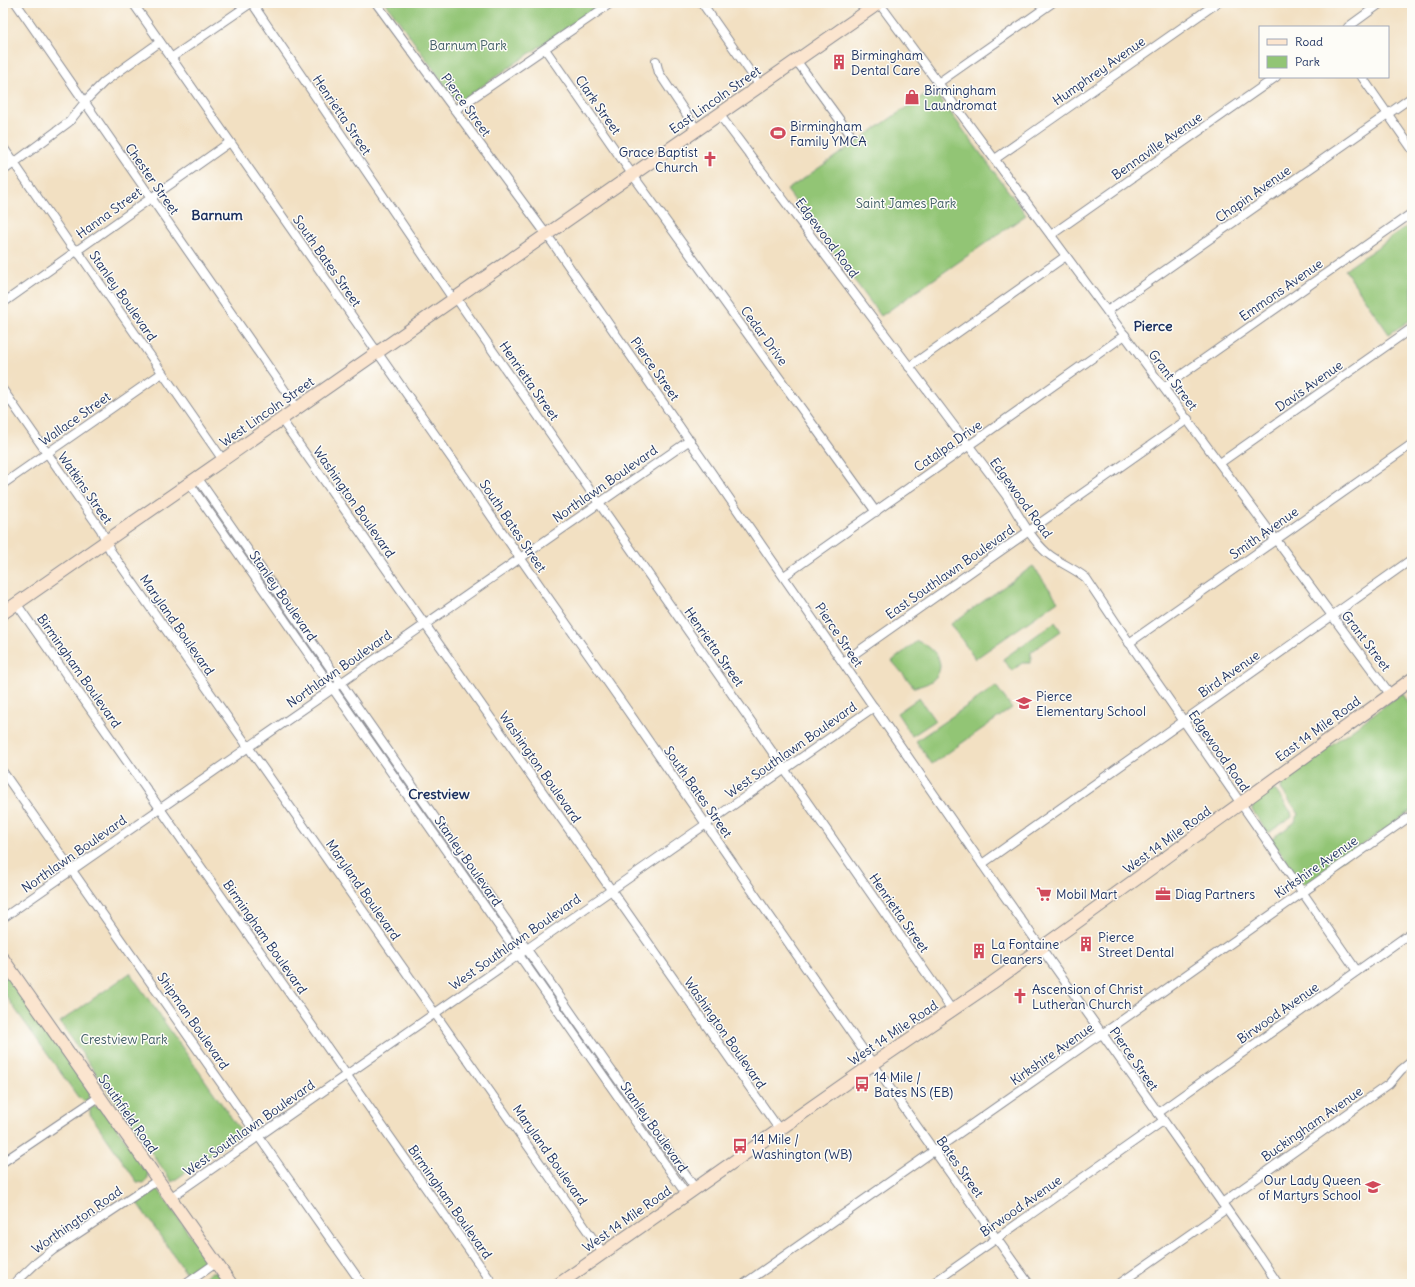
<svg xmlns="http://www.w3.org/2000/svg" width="1415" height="1287" font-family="Delius,sans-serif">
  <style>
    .green { fill: #92c575; stroke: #567a6a }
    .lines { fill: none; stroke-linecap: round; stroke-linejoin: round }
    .street-casing { stroke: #868890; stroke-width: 10 }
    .secondary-casing { stroke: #868890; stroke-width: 14 }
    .street { stroke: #fff; stroke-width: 8 }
    .secondary { stroke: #fbe5cf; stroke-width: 12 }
    .labels { text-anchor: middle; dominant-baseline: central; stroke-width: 3; stroke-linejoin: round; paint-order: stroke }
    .park-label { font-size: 13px; fill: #3f5c65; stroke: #fdfcf7 }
    .poi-label { font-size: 13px; fill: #1b2f5e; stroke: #fdfcf7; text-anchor: start }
    .street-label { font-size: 13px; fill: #1b2f5e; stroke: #fdfcf7 }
    .neighbourhood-label { font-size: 14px; font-weight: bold; fill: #1b2f5e; stroke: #fdfcf7 }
  </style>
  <rect width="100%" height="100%" fill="#fdfcf7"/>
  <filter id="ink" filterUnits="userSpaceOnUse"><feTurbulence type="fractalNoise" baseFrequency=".025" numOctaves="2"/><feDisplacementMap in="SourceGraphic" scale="8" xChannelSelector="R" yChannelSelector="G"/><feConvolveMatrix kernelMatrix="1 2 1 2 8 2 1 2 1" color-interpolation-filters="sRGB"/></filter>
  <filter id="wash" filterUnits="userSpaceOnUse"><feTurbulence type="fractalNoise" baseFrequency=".012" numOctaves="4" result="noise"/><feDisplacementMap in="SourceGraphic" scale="16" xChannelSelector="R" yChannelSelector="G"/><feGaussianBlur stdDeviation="0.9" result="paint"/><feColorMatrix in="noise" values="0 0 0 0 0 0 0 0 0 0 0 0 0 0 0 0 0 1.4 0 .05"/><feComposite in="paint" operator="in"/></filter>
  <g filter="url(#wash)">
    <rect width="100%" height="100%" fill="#f2e0c2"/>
    <g class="green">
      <path d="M 386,3 L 603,3 L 462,100 L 457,102 Z"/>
      <path d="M 933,89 L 1026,215 L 881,316 L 787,190 Z"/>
      <path d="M 1412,223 L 1412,319 L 1389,334 L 1345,270 Z"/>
      <path d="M 1033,566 L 1058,601 L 975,659 L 951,624 Z"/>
      <path d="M 1055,622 L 1061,631 L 1031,652 L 1031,663 L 1022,663 L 1012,671 L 1003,659 Z"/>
      <path d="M 917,641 C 949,653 947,683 914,687 L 892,661 Z"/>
      <path d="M 996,686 L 1012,708 L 932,764 L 916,741 Z"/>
      <path d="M 1402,693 L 1412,707 L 1412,810 L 1306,885 L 1301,882 L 1271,839 L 1294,823 L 1299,814 L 1281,789 L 1282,781 Z"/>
      <path d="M 919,698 L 935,721 L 912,736 L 897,713 Z"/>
      <path d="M 1273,790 L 1276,791 L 1291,812 L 1292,817 L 1268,833 L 1252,810 L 1254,802 Z"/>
      <path d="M 3,965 L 91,1093 L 87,1101 L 84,1101 L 78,1097 L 3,992 Z"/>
      <path d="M 130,973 L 242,1133 L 172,1182 L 60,1022 Z"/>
      <path d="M 94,1106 L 103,1109 L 148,1171 L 148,1179 L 144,1183 L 137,1182 L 90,1114 L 90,1109 Z"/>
      <path d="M 152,1189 L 158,1189 L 206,1258 L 205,1263 L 189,1277 L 135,1200 Z"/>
      <path d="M 212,1272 L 216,1272 L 227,1284 L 193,1284 Z"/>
    </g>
  </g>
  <g filter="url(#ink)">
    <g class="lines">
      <g class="street-casing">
        <g id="street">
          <path d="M 16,3 L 297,408"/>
          <path d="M 133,3 L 466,479 C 523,564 583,646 641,730 C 769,916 898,1101 1029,1284"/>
          <path d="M 252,3 L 453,299"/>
          <path d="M 376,3 L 552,242 L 998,887 L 1254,1248 L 1278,1284"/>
          <path d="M 702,3 L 760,86"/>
          <path d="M 879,3 L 1390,694"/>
          <path d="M 1348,27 L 1381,3"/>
          <path d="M 545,49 L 632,174 L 876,512"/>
          <path d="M 171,58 L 251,3"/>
          <path d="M 796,60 L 850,134"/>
          <path d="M 656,61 L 659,73 L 697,130"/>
          <path d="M 1362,77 L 1412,149"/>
          <path d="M 938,83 L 1052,3"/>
          <path d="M 455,110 L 611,3"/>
          <path d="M 719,114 L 1006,495 C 1018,514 1031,539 1047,553 C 1059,563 1074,568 1086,578 L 1122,632 L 1357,971"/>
          <path d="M 3,147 L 71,246 L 81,256 L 223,460"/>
          <path d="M 995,159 L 1217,3"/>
          <path d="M 3,171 L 69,122 L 89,97 L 104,82 L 160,42"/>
          <path d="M 1051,235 L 1276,77"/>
          <path d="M 456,298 L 952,1010"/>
          <path d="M 3,303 L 230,142"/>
          <path d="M 1107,311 L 1412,97"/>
          <path d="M 909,367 L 1066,256"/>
          <path d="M 1164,387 L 1412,213"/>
          <path d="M 3,390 L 101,530 L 110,550 L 603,1253"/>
          <path d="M 281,419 L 779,1129"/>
          <path d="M 1220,463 L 1412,328"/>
          <path d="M 197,477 L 609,1067 L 695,1188"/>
          <path d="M 189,483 L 686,1194"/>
          <path d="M 3,484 L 162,373"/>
          <path d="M 784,576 L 1125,335"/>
          <path d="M 16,603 L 493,1284"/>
          <path d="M 1129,643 L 1412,444"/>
          <path d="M 843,662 L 1188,419"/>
          <path d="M 3,772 L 362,1284"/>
          <path d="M 982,864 L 1412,559"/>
          <path d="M 3,918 L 690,440"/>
          <path d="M 1158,1113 L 1412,932"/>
          <path d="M 3,1162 L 99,1097"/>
          <path d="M 170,1198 L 874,707"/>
          <path d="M 1222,1203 L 1389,1084 L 1401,1070 L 1412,1061"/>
          <path d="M 14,1284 L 34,1265 L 53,1250 L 158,1180"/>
          <path d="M 186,1284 L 216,1263"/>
          <path d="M 744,1284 L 1092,1040 L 1111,1028 L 1412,815"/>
          <path d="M 932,1284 L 1163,1121"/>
          <path d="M 1119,1284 L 1226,1209"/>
        </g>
      </g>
      <g class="secondary-casing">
        <g id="secondary">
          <path d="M 3,613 L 879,3"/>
          <path d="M 3,959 L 231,1284"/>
          <path d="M 559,1284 L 873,1064 L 992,983 L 1073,925 L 1412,679"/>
        </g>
      </g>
      <use href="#street" class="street"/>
      <use href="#secondary" class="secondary"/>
    </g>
  </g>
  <defs>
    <g id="building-bare" transform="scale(1.2)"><path d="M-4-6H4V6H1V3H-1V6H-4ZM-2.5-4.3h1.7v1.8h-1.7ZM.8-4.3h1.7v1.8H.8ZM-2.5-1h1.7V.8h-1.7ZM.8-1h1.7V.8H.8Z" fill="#d1495b" stroke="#fdfcf7" stroke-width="2.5" paint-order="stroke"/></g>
    <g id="shop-bare" transform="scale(1.2)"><path d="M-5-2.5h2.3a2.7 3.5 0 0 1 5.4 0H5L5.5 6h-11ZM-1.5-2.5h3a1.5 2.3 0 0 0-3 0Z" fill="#d1495b" stroke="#fdfcf7" stroke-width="2.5" paint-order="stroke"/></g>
    <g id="stadium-bare" transform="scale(1.2)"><path d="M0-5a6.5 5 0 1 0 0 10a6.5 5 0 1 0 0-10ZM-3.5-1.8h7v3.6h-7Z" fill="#d1495b" stroke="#fdfcf7" stroke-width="2.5" paint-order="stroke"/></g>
    <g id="church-bare" transform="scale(1.2)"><path d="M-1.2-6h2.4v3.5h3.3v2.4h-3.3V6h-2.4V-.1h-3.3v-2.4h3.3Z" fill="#d1495b" stroke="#fdfcf7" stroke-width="2.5" paint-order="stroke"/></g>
    <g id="school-bare" transform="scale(1.2)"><path d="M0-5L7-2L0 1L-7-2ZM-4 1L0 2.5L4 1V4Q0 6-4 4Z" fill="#d1495b" stroke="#fdfcf7" stroke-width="2.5" paint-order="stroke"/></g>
    <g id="supermarket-bare" transform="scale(1.2)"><path d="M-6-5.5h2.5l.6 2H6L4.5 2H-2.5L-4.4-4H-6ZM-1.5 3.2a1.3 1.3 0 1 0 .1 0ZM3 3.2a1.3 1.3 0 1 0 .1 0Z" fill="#d1495b" stroke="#fdfcf7" stroke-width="2.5" paint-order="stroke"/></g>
    <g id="office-bare" transform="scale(1.2)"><path d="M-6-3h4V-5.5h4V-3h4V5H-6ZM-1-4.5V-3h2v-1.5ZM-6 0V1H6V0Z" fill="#d1495b" stroke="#fdfcf7" stroke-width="2.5" paint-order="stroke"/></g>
    <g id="bus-bare" transform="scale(1.2)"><path d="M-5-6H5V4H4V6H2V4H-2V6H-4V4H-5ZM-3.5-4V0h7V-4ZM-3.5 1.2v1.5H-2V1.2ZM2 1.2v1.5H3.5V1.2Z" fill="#d1495b" stroke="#fdfcf7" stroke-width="2.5" paint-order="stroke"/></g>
  </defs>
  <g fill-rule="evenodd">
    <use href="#building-bare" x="839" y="62"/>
    <use href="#shop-bare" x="912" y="97"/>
    <use href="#stadium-bare" x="778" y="133"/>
    <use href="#church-bare" x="710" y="159"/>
    <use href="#school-bare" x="1024" y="703"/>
    <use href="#supermarket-bare" x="1044" y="894"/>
    <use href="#office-bare" x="1163" y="894"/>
    <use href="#building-bare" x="1086" y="944"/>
    <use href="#building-bare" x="979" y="951"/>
    <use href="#church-bare" x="1020" y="996"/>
    <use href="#bus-bare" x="862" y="1084"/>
    <use href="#bus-bare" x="740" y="1146"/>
    <use href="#school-bare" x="1373" y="1187"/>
  </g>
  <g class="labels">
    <g class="park-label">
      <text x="468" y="45">Barnum Park</text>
      <text x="906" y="203">Saint James Park</text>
      <text x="124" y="1039">Crestview Park</text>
    </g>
    <g class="poi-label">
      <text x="851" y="55">Birmingham<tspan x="851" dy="15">Dental Care</tspan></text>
      <text x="924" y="90">Birmingham<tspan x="924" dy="15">Laundromat</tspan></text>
      <text x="790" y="126">Birmingham<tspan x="790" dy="15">Family YMCA</tspan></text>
      <text x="698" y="152" text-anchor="end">Grace Baptist<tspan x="698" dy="15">Church</tspan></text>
      <text x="1036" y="696">Pierce<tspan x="1036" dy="15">Elementary School</tspan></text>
      <text x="1056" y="894">Mobil Mart</text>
      <text x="1175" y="894">Diag Partners</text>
      <text x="1098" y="937">Pierce<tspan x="1098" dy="15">Street Dental</tspan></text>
      <text x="991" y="944">La Fontaine<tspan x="991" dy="15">Cleaners</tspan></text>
      <text x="1032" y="989">Ascension of Christ<tspan x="1032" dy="15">Lutheran Church</tspan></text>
      <text x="874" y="1077">14 Mile /<tspan x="874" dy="15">Bates NS (EB)</tspan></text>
      <text x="752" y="1139">14 Mile /<tspan x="752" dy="15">Washington (WB)</tspan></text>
      <text x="1361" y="1180" text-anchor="end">Our Lady Queen<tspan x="1361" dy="15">of Martyrs School</tspan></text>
    </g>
    <g class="street-label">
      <text transform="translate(1099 71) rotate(-35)">Humphrey Avenue</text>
      <text transform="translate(715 100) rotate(-35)">East Lincoln Street</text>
      <text transform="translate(466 105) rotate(54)">Pierce Street</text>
      <text transform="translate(598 105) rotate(55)">Clark Street</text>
      <text transform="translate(342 115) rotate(56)">Henrietta Street</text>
      <text transform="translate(1157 146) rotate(-35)">Bennaville Avenue</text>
      <text transform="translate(152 179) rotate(55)">Chester Street</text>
      <text transform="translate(1253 194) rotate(-35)">Chapin Avenue</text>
      <text transform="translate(109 213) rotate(-36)">Hanna Street</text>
      <text transform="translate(827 238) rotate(53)">Edgewood Road</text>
      <text transform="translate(327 261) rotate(55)">South Bates Street</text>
      <text transform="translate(1281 290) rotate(-35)">Emmons Avenue</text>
      <text transform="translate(123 296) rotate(55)">Stanley Boulevard</text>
      <text transform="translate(764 336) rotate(54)">Cedar Drive</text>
      <text transform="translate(655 369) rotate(55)">Pierce Street</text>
      <text transform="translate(1173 380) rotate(53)">Grant Street</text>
      <text transform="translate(529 381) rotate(55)">Henrietta Street</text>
      <text transform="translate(1309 386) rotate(-35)">Davis Avenue</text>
      <text transform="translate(267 412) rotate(-35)">West Lincoln Street</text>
      <text transform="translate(75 419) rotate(-35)">Wallace Street</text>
      <text transform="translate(948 446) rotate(-35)">Catalpa Drive</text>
      <text transform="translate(605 484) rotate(-35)">Northlawn Boulevard</text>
      <text transform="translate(85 488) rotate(55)">Watkins Street</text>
      <text transform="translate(1021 498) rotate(54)">Edgewood Road</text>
      <text transform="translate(354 502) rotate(55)">Washington Boulevard</text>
      <text transform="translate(513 526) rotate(56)">South Bates Street</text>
      <text transform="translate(1264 533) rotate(-35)">Smith Avenue</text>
      <text transform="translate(950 572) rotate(-35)">East Southlawn Boulevard</text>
      <text transform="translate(283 596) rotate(55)">Stanley Boulevard</text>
      <text transform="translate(177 625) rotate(55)">Maryland Boulevard</text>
      <text transform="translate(839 635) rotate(56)">Pierce Street</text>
      <text transform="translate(1366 641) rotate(53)">Grant Street</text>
      <text transform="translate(714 647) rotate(55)">Henrietta Street</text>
      <text transform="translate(339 669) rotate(-35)">Northlawn Boulevard</text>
      <text transform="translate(79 671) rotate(55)">Birmingham Boulevard</text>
      <text transform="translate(1229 674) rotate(-35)">Bird Avenue</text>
      <text transform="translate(1318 729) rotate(-36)">East 14 Mile Road</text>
      <text transform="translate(791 750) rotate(-35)">West Southlawn Boulevard</text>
      <text transform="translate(1219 751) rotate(55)">Edgewood Road</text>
      <text transform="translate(540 767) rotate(55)">Washington Boulevard</text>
      <text transform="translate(698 792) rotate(55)">South Bates Street</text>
      <text transform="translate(1167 840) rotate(-36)">West 14 Mile Road</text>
      <text transform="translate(74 854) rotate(-35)">Northlawn Boulevard</text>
      <text transform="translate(468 861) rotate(55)">Stanley Boulevard</text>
      <text transform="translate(1316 867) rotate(-35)">Kirkshire Avenue</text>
      <text transform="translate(363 890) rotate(55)">Maryland Boulevard</text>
      <text transform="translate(899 913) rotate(55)">Henrietta Street</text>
      <text transform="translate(265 937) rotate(55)">Birmingham Boulevard</text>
      <text transform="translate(515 942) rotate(-35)">West Southlawn Boulevard</text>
      <text transform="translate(1278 1013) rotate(-35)">Birwood Avenue</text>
      <text transform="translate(193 1021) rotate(55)">Shipman Boulevard</text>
      <text transform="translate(725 1033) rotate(55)">Washington Boulevard</text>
      <text transform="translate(893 1033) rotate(-34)">West 14 Mile Road</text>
      <text transform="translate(1052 1054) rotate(-35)">Kirkshire Avenue</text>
      <text transform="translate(1134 1059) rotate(55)">Pierce Street</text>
      <text transform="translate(128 1114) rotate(55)">Southfield Road</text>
      <text transform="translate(1312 1124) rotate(-35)">Buckingham Avenue</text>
      <text transform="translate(654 1127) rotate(55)">Stanley Boulevard</text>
      <text transform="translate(249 1128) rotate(-35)">West Southlawn Boulevard</text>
      <text transform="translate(550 1155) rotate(55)">Maryland Boulevard</text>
      <text transform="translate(960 1167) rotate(55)">Bates Street</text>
      <text transform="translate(450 1202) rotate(55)">Birmingham Boulevard</text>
      <text transform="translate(1021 1206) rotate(-35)">Birwood Avenue</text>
      <text transform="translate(627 1219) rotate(-35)">West 14 Mile Road</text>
      <text transform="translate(77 1220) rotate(-35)">Worthington Road</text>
    </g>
    <g class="neighbourhood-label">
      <text x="217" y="215">Barnum</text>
      <text x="1153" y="326">Pierce</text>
      <text x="439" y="794">Crestview</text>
    </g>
  </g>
  <rect width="1415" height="1287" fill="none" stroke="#fdfcf7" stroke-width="16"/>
  <rect x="1259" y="26" width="130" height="52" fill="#fdfcf7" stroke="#a3aaba"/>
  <rect x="1267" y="39" width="20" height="6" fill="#fbe5cf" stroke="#a3aaba"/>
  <text x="1295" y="46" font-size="12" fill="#1b2f5e">Road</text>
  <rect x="1267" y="56" width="20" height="12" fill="#92c575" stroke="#a3aaba"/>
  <text x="1295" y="66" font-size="12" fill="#1b2f5e">Park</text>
</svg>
